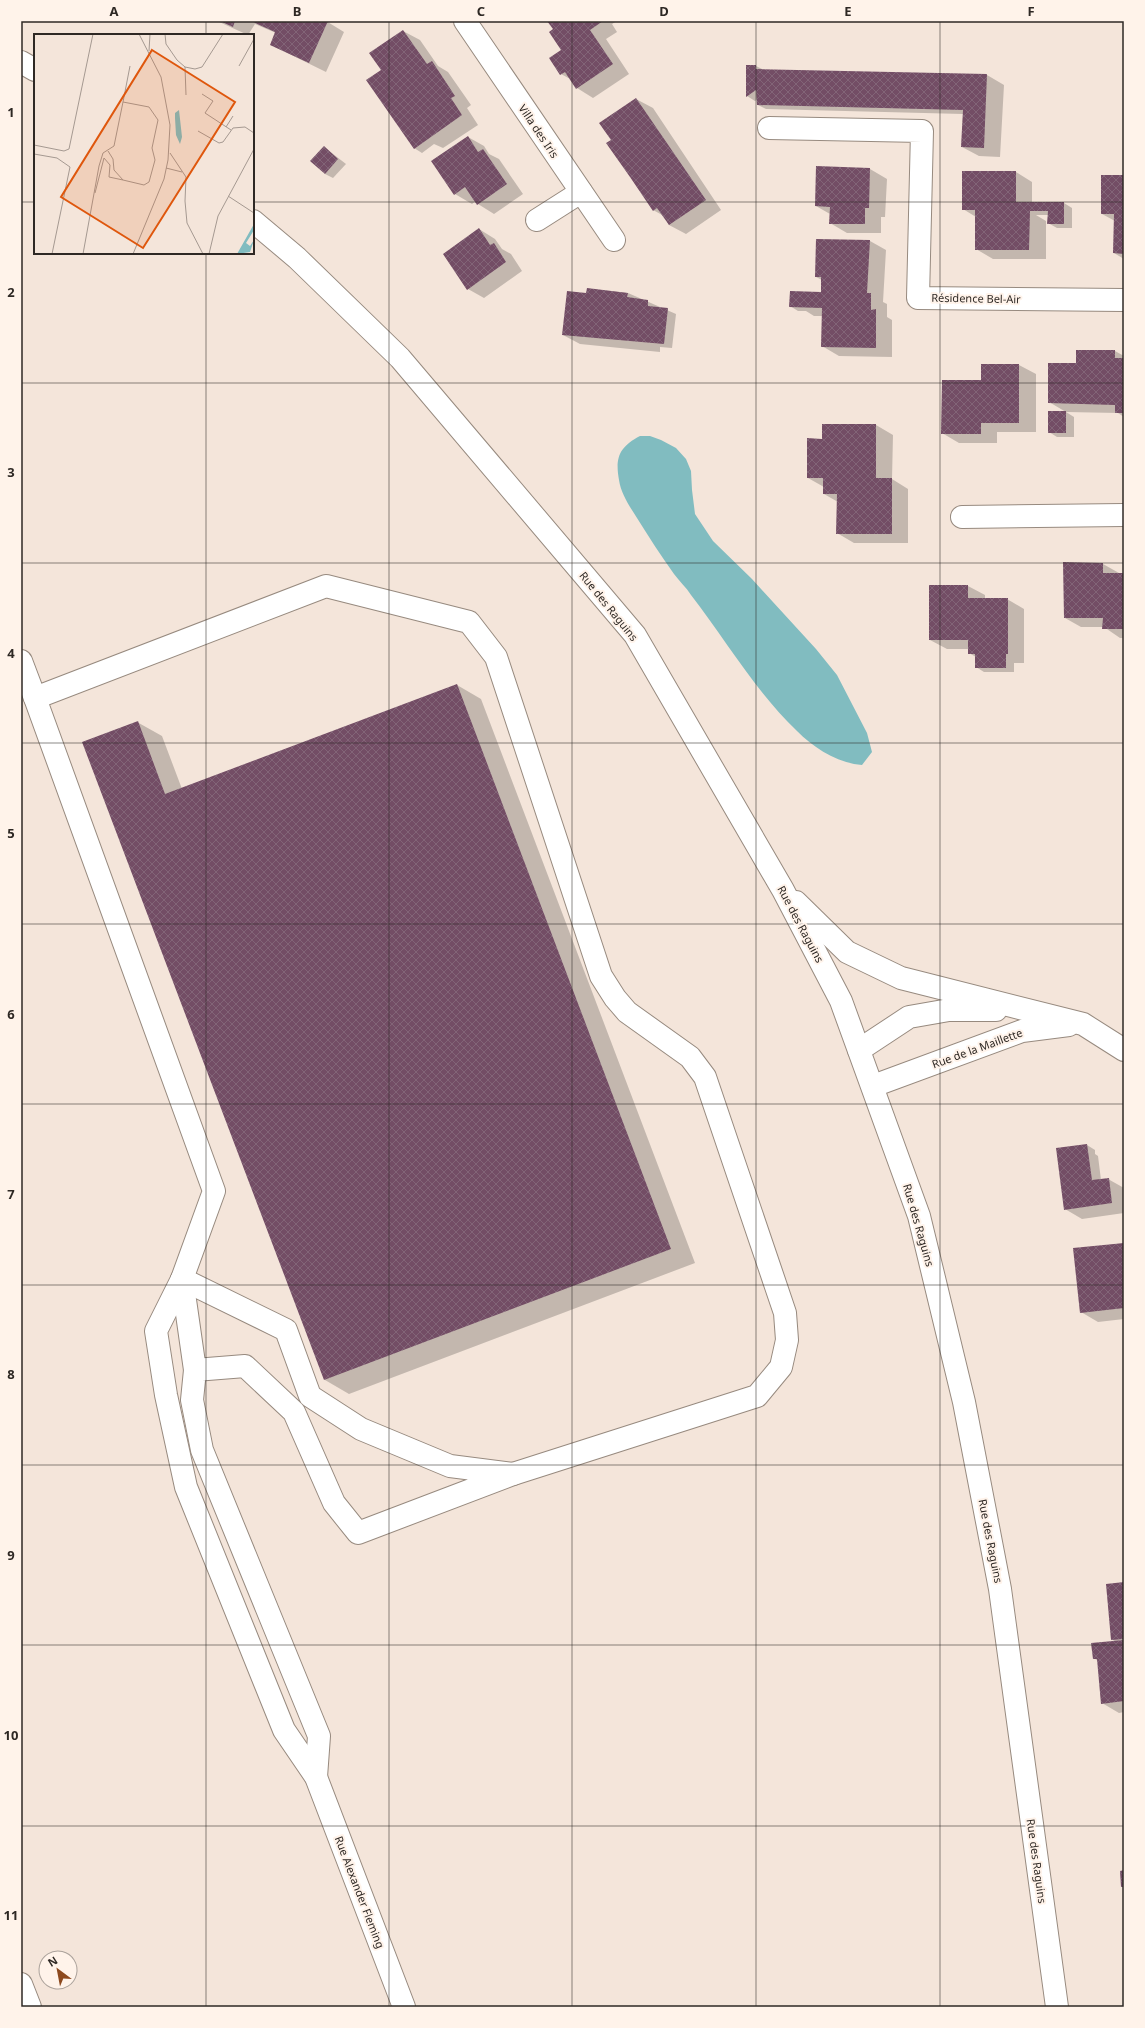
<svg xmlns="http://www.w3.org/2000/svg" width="1145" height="2028" font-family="'Noto Sans',sans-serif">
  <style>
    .water { fill: #81bcc0 }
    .shadow { fill: #0003 }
    .building { fill: url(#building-cross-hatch) }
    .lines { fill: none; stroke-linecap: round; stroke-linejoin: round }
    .minor-casing { stroke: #978a7f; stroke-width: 24 }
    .minor { stroke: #fff; stroke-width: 22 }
    .grid { fill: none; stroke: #2e2824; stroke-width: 1; stroke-opacity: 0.55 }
    .labels { text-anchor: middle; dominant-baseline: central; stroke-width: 4; stroke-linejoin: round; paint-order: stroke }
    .street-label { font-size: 11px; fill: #2e2824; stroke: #fff3ea }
    .inset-road { fill: none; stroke: #a59991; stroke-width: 1 }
    .view { fill: #df570d; fill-opacity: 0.15; stroke: #df570d; stroke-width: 2 }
    .inset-edge { fill: none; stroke: #2e2824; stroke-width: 2 }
    .neatline { fill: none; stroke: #2e2824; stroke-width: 1.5 }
    .grid-label { font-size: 13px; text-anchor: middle; font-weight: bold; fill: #2e2824 }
  </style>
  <defs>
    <pattern id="building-cross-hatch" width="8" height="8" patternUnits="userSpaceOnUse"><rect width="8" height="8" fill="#734d65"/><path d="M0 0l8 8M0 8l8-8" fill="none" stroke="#826477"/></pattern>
  </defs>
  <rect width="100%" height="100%" fill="#f4e5da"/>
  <path class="water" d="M 640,436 L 650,436 L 661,440 L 676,448 L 686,459 L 691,471 L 692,490 L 695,514 L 713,541 L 752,579 L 816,649 L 837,675 L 867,733 L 872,752 L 862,765 C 837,763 814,748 797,731 C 755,691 726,640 691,595 C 686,587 679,581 674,574 C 661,556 649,537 637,518 C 630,507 621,494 619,480 C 615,458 619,447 640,436 Z"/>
  <g class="shadow">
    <path d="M 217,21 L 326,21 L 344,32 L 326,72 L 271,45 L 276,33 L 255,24 L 248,35 Z"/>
    <path d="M 549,21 L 617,21 L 612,24 L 617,32 L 606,39 L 629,74 L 593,98 L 577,88 L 572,80 L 561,74 L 551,59 L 562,50 L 554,29 Z"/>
    <path d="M 403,31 L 420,40 L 438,66 L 448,72 L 471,105 L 467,108 L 478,125 L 443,148 L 434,144 L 422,153 L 414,148 L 382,70 Z"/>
    <path d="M 747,66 L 756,66 L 764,70 L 987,75 L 1004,85 L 1000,157 L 979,156 L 962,147 L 963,114 L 766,109 L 758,105 L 758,99 L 755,101 L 747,96 Z"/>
    <path d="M 636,99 L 653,108 L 721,210 L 686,234 L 669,225 L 664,216 L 653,210 L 612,140 Z"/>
    <path d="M 468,137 L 484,146 L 489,154 L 499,159 L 523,194 L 494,214 L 478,204 L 476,201 L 472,204 L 455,194 Z"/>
    <path d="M 324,147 L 346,164 L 333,178 L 325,174 Z"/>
    <path d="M 817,167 L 870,169 L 887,179 L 885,217 L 881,217 L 881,233 L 847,233 L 830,223 L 830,214 L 816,206 Z"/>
    <path d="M 1016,172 L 1032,182 L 1032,203 L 1064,203 L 1072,208 L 1072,228 L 1057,228 L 1048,223 L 1049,215 L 1036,215 L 1046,221 L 1046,259 L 993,259 L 976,249 L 976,217 L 963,209 Z"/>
    <path d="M 1124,176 L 1124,259 L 1114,253 L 1115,221 L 1102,214 Z"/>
    <path d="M 479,229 L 495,239 L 502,249 L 511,254 L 522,271 L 484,298 L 468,289 Z"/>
    <path d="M 870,241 L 886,250 L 883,302 L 887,304 L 887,317 L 892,320 L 892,357 L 839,356 L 822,346 L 823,316 L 814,316 L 806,311 L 798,311 L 790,306 L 822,293 L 822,280 L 816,277 Z"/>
    <path d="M 588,289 L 628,293 L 676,314 L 672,348 L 660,347 L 660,352 L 580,344 L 563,335 L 587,294 Z"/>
    <path d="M 1115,351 L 1124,356 L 1124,417 L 1118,413 L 1066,412 L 1074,417 L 1074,437 L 1057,437 L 1049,432 L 1066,412 L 1049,402 L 1077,364 Z"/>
    <path d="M 982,365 L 1019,365 L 1036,374 L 1036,432 L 997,432 L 997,443 L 959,443 L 942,433 L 982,381 Z"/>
    <path d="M 823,425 L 876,425 L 893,435 L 892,479 L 908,489 L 908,543 L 854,543 L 837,533 L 838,502 L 824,494 L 824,487 L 808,478 L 823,440 Z"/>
    <path d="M 1103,564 L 1119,573 L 1124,574 L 1124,638 L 1120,638 L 1104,627 L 1081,627 L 1065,618 Z"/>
    <path d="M 930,586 L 968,586 L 985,595 L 985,599 L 1007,599 L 1024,609 L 1024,663 L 1014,663 L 1014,672 L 984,672 L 976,667 L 976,657 L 969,653 L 969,649 L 947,649 L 930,640 Z"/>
    <path d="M 457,685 L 481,699 L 695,1263 L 349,1394 L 325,1380 L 137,722 L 162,736 L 182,789 Z"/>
    <path d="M 1087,1145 L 1095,1150 L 1095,1154 L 1098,1156 L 1101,1180 L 1108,1179 L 1124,1188 L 1124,1213 L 1082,1219 L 1065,1209 Z"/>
    <path d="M 1124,1244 L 1124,1319 L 1098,1322 L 1081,1312 Z"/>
    <path d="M 1124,1583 L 1124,1712 L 1119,1713 L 1102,1703 L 1098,1661 L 1094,1658 L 1116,1642 L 1111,1639 Z"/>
  </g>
  <g class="building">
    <path d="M 220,21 L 235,21 L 233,27 Z"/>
    <path d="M 251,21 L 328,21 L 309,63 L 270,45 L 275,32 Z"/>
    <path d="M 547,21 L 603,21 L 590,30 L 613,64 L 576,89 L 565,72 L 560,75 L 549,58 L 561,50 L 549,32 L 553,29 Z"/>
    <path d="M 403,30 L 427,64 L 432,61 L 455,96 L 451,98 L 462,115 L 414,149 L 366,80 L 381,70 L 369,53 Z"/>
    <path d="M 746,65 L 756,65 L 756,69 L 987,74 L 984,148 L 961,147 L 963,110 L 757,105 L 756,90 L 746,97 Z"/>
    <path d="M 636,98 L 706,200 L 669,225 L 657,208 L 653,211 L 630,177 L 606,143 L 611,140 L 599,123 Z"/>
    <path d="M 468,136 L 478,152 L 483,149 L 507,184 L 477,205 L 465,187 L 454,195 L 431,161 Z"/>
    <path d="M 324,146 L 338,159 L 325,174 L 310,161 Z"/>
    <path d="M 816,166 L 870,168 L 869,208 L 865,208 L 865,224 L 829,224 L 830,207 L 815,206 Z"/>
    <path d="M 962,171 L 1016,171 L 1016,202 L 1064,202 L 1064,224 L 1047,224 L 1048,211 L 1030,211 L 1029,250 L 975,250 L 975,210 L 962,210 Z"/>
    <path d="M 1101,175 L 1124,175 L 1124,254 L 1113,253 L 1114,214 L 1101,214 Z"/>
    <path d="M 479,228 L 490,245 L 494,243 L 506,262 L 467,290 L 443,254 Z"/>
    <path d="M 816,239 L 870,240 L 867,293 L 871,293 L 871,310 L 876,309 L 876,348 L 821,347 L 822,308 L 789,307 L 790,291 L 821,292 L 821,277 L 815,277 Z"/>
    <path d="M 587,288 L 628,293 L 627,297 L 648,300 L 648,306 L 668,308 L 664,344 L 562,335 L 567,291 L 586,293 Z"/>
    <path d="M 1076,350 L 1115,350 L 1115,358 L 1124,358 L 1124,413 L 1115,413 L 1115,405 L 1048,403 L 1048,363 L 1076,363 Z"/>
    <path d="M 981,364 L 1019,364 L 1019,423 L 981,423 L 981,434 L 941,434 L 942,380 L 981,380 Z"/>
    <rect x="1048" y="411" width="18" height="22"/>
    <path d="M 822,424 L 876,424 L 876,478 L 892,478 L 892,534 L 836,534 L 837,494 L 823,494 L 823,478 L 807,478 L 807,438 L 822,439 Z"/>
    <path d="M 1063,562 L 1103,563 L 1103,573 L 1124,573 L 1124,629 L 1102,629 L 1103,618 L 1064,618 Z"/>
    <path d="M 929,585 L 968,585 L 968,598 L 1008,598 L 1008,654 L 1006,654 L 1006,668 L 975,668 L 975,654 L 968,654 L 968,640 L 929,640 Z"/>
    <path d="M 457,684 L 671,1249 L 324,1380 L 82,742 L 138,721 L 165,794 Z"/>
    <path d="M 1087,1144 L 1092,1180 L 1109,1178 L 1112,1203 L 1064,1210 L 1056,1148 Z"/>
    <path d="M 1124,1243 L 1124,1308 L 1080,1313 L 1073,1248 Z"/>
    <path d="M 1124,1582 L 1124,1639 L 1111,1640 L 1106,1584 Z"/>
    <path d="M 1124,1640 L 1124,1701 L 1101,1704 L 1097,1659 L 1093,1659 L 1091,1643 Z"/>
    <path d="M 1124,1870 L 1124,1887 L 1121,1887 L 1120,1871 Z"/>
  </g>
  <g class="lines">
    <g class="minor-casing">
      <g id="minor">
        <path d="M 465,21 L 614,240"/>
        <path d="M 21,62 L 35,70"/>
        <path d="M 769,128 L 922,131 L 918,298 L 1124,300"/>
        <path d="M 537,220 L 581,192"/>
        <path d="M 253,221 L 297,258 L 400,358 L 635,635 L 783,890 L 841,1001 L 919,1216 L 964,1402 L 1000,1589 L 1057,2007"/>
        <path d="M 962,517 L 1124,515"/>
        <path d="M 21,661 L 35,698"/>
        <path d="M 796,902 L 847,952 L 901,978 L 1083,1024 L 1124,1050"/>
        <path d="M 859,1050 L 909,1017 L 949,1010 L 996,1010"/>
        <path d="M 873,1086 L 1022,1031 L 1069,1025"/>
        <path d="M 182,1279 L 286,1330 L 310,1396 L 361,1429 L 450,1466 L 513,1474 L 358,1533 L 334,1503 L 294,1412 L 245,1366 L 195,1370 L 192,1400 L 202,1450 L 319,1736 L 316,1777"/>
        <path d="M 182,1279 L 195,1370"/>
        <path d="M 21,1984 L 30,2007"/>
        <path d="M 404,2007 L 316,1777 L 284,1730 L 186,1487 L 166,1395 L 156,1331 L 182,1279 L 214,1191 L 35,698 L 326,586 L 469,622 L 496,657 L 601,976 L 615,998 L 627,1012 L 690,1057 L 705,1077 L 785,1313 L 787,1340 L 781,1367 L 757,1396 L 513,1474"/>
      </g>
    </g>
    <use href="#minor" class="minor"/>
  </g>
  <path class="grid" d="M 206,21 L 206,35M 389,21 L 389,2007M 572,21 L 572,2007M 756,21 L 756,2007M 940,21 L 940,2007M 21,202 L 35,202M 253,202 L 1124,202M 206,253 L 206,2007M 21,383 L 1124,383M 21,563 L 1124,563M 21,743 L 1124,743M 21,924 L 1124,924M 21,1104 L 1124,1104M 21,1285 L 1124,1285M 21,1465 L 1124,1465M 21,1645 L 1124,1645M 21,1826 L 1124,1826"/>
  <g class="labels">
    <g class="street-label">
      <text transform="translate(539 131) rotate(56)">Villa des Iris</text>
      <text transform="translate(976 298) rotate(1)">Résidence Bel-Air</text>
      <text transform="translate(609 606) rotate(51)">Rue des Raguins</text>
      <text transform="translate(801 924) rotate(62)">Rue des Raguins</text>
      <text transform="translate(977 1048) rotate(-20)">Rue de la Maillette</text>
      <text transform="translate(919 1225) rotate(74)">Rue des Raguins</text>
      <text transform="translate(991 1541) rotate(79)">Rue des Raguins</text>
      <text transform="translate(1037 1861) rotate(82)">Rue des Raguins</text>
      <text transform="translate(360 1892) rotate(69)">Rue Alexander Fleming</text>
    </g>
  </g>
  <g transform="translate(34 34)">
    <rect width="220" height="220" fill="#f4e5da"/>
    <path d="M 145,76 L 148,103 L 146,110 L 142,101 L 141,84 L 141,79 ZM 220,190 L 220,196 L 212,209 L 216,212 L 220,206 L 216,218 L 203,220 Z" fill="#81bcc0"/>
    <path class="inset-road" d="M 131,0 L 132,10 L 143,26 L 151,33 L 161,35 L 168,33 L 189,0M 115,17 L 116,0M 205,32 L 220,5M 151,33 L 152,61M 168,60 L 179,67 L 171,79 L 197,96M 89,68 L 96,32M 192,93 L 199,82M 164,97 L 185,109 L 189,108 L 199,94 L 211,93 L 220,99M 0,111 L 30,117 L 35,115 L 59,0M 136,119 L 152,143 L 151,167 L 153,189 L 169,220M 0,120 L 23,124 L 36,133 L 18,220M 132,134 L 148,138M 61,159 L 70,124 L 76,131 L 75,143 L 89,146 L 80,136 L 79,125 L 74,117M 194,162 L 220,179M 49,220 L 65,132 L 69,119 L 80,112 L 89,68 L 115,73 L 124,86 L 118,114 L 121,126 L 115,148 L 110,151 L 89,146M 99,220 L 130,145 L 134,126 L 136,91 L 127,43 L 105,0M 175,220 L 184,182 L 220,115"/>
    <path class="view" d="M 118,16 L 201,68 L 109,214 L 27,163 Z"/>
    <rect width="220" height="220" class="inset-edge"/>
  </g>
  <rect width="1145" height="2028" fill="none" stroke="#fff3ea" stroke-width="44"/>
  <g transform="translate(58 1970) rotate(328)"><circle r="19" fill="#fff3ea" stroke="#aba29b"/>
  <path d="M0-3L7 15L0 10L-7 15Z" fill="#8d491e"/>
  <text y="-6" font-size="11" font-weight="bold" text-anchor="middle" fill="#2e2824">N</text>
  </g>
  <rect x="22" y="22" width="1101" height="1984" class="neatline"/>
  <g class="grid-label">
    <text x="114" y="16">A</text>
    <text x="297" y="16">B</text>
    <text x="481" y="16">C</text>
    <text x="664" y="16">D</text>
    <text x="848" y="16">E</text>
    <text x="1031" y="16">F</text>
    <text x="11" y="117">1</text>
    <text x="11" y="297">2</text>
    <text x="11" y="477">3</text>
    <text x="11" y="658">4</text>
    <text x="11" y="838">5</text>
    <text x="11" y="1019">6</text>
    <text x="11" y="1199">7</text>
    <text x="11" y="1379">8</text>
    <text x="11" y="1560">9</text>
    <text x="11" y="1740">10</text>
    <text x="11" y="1920">11</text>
  </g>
</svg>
